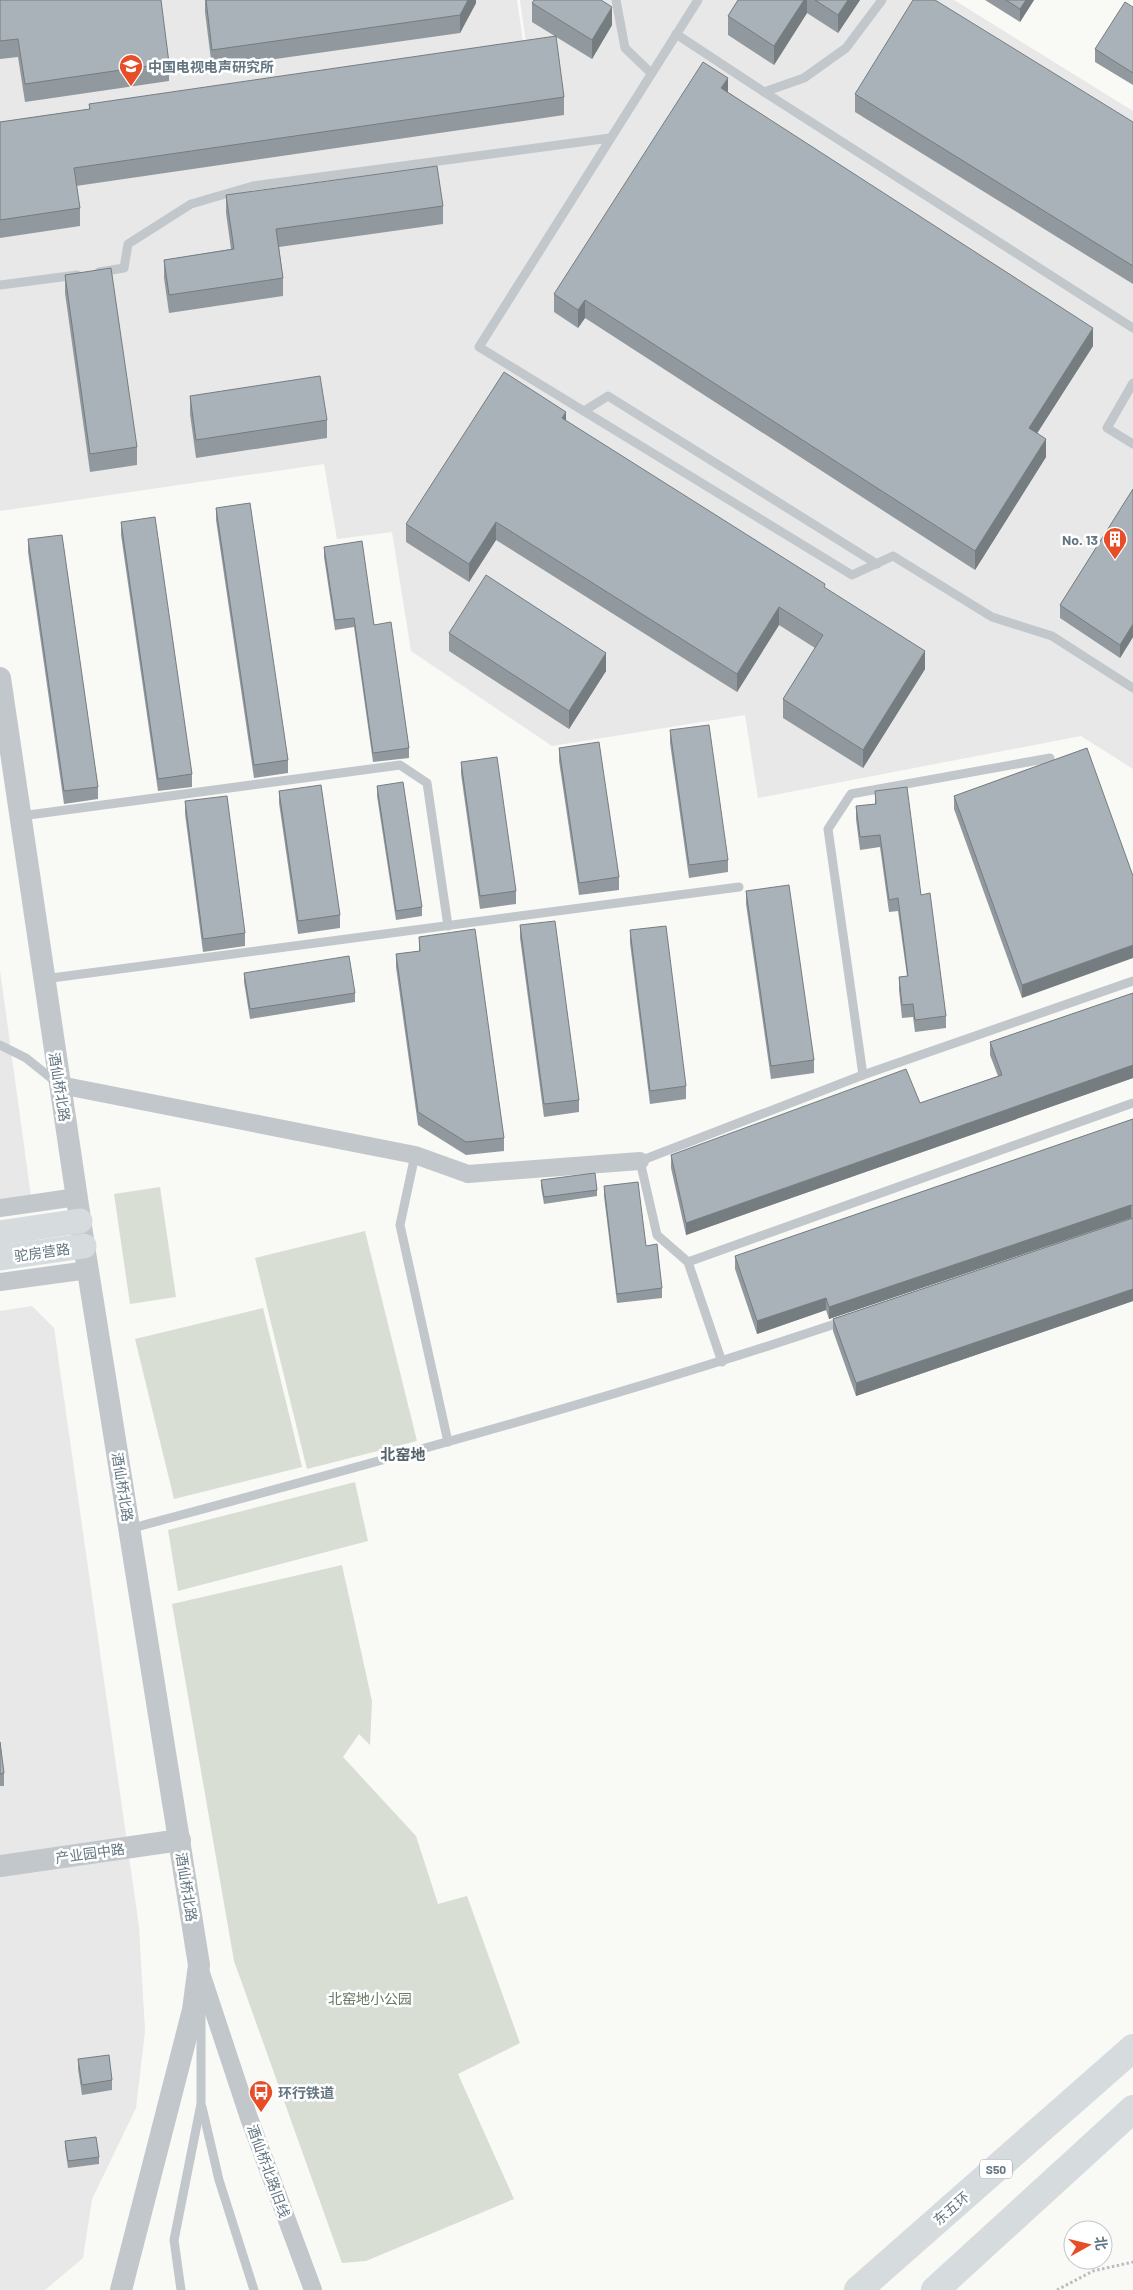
<svg xmlns="http://www.w3.org/2000/svg" width="1133" height="2290" font-family="Barlow,'Noto Sans SC',sans-serif">
  <style>
    .built { fill: #e7e8e7 }
    .green { fill: #d9ded5 }
    .lines { fill: none; stroke-linecap: round; stroke-linejoin: round }
    .path { stroke: #babec1; stroke-width: 3; stroke-dasharray: 2.5 2.5; stroke-linecap: butt }
    .service { stroke: #c2c7cb; stroke-width: 9 }
    .minor { stroke: #c2c7cb; stroke-width: 18 }
    .tertiary { stroke: #c2c7cb; stroke-width: 22 }
    .secondary { stroke: #d6dbde; stroke-width: 25 }
    .motorway { stroke: #d6dbde; stroke-width: 28 }
    .wall { fill: #91999e }
    .shaded-wall { fill: #767d81 }
    .building { fill: #a9b2b8; stroke: #767d81 }
    .labels { text-anchor: middle; dominant-baseline: central; stroke-width: 5; stroke-linejoin: round; paint-order: stroke }
    .shield { fill: #fff; stroke: #929fa8; stroke-width: 1 }
    .shield-label { font-size: 12px; font-weight: bold; fill: #637682 }
    .poi-label { font-size: 14px; font-weight: bold; fill: #637682; stroke: #fff; text-anchor: start }
    .street-label { font-size: 14px; fill: #637682; stroke: #fff }
    .park-label { font-size: 14px; fill: #677a62; stroke: #fff }
    .neighbourhood-label { font-size: 15px; font-weight: bold; fill: #55636d; stroke: #fff }
  </style>
  <rect width="100%" height="100%" fill="#f9f9f6"/>
  <g class="built">
    <path d="M 0,0 L 517,0 L 524,48 L 0,127 Z"/>
    <path d="M 520,0 L 954,0 L 1133,111 L 1133,769 L 1081,736 L 758,798 L 745,715 L 552,746 L 411,651 L 392,532 L 337,539 L 324,464 L 0,511 L 0,130 L 527,51 Z"/>
    <path d="M 0,970 L 31,1197 L 0,1201 Z"/>
    <path d="M 32,1306 L 54,1328 L 139,1927 L 145,2031 L 136,2108 L 92,2199 L 83,2258 L 45,2290 L 0,2290 L 0,1311 Z"/>
  </g>
  <g class="green">
    <path d="M 160,1187 L 176,1297 L 130,1304 L 114,1194 Z"/>
    <path d="M 365,1231 L 417,1441 L 307,1469 L 255,1258 Z"/>
    <path d="M 263,1308 L 302,1467 L 174,1499 L 135,1339 Z"/>
    <path d="M 355,1482 L 368,1541 L 178,1591 L 168,1530 Z"/>
    <path d="M 342,1565 L 372,1701 L 370,1745 L 359,1734 L 343,1757 L 416,1836 L 438,1904 L 467,1896 L 520,2043 L 458,2074 L 514,2199 L 366,2261 L 342,2263 L 234,1961 L 172,1604 Z"/>
  </g>
  <g class="lines">
    <path class="path" d="M 1057,2290 L 1093,2271 L 1133,2262"/>
    <g class="service">
      <path d="M 616,0 L 625,48 L 651,73"/>
      <path d="M 698,0 L 479,347 L 852,575 L 893,556 L 992,617 L 1052,636 L 1133,688"/>
      <path d="M 676,34 L 764,92 L 804,78 L 846,48 L 882,0"/>
      <path d="M 764,92 L 1133,328"/>
      <path d="M 99,272 L 124,268 L 128,244 L 191,204 L 253,186 L 610,138"/>
      <path d="M 0,285 L 77,275"/>
      <path d="M 1133,383 L 1107,428 L 1133,444"/>
      <path d="M 584,411 L 608,396 L 877,564"/>
      <path d="M 21,816 L 400,765 L 427,783 L 448,926"/>
      <path d="M 44,979 L 739,887"/>
      <path d="M 0,1045 L 26,1058 L 56,1082"/>
      <path d="M 863,1075 L 828,829 L 851,794 L 1050,758"/>
      <path d="M 415,1155 L 400,1225 L 448,1442"/>
      <path d="M 688,1262 L 1133,1103"/>
      <path d="M 722,1362 L 688,1262 L 657,1235 L 640,1161 L 863,1075 L 1133,981"/>
      <path d="M 129,1529 C 369,1464 609,1400 844,1321"/>
      <path d="M 202,2107 L 219,2180 L 254,2290"/>
      <path d="M 181,2290 L 174,2240 L 201,2104 L 201,2011"/>
    </g>
    <g class="minor">
      <path d="M 60,1085 L 415,1155 L 468,1174 L 640,1161"/>
      <path d="M 0,1208 L 77,1197"/>
      <path d="M 0,1282 L 88,1270"/>
      <path d="M 200,1970 L 249,2118 L 313,2290"/>
    </g>
    <g class="tertiary">
      <path d="M 0,678 L 84,1246 L 199,1965 L 193,2010 L 121,2290"/>
      <path d="M 0,1866 L 180,1840"/>
    </g>
    <g class="secondary">
      <path d="M 0,1233 L 80,1221"/>
      <path d="M 0,1258 L 84,1246"/>
    </g>
    <g class="motorway">
      <path d="M 858,2290 L 1133,2048"/>
      <path d="M 935,2290 L 1133,2109"/>
    </g>
  </g>
  <g class="wall">
    <path d="M 0,0 L 169,63 L 169,81 L 25,102 L 18,57 L 0,59 Z"/>
    <path d="M 205,0 L 476,0 L 476,3 L 460,33 L 212,68 L 205,12 Z"/>
    <path d="M 738,0 L 860,0 L 838,33 L 807,13 L 774,65 L 728,35 L 728,16 Z"/>
    <path d="M 985,0 L 1034,0 L 1020,22 Z"/>
    <path d="M 532,3 L 612,25 L 592,59 L 532,22 Z"/>
    <path d="M 1133,7 L 1133,85 L 1095,62 L 1095,49 Z"/>
    <path d="M 728,92 L 1093,346 L 1037,433 L 1046,457 L 975,570 L 585,318 L 578,328 L 554,312 L 554,294 Z"/>
    <path d="M 855,94 L 1133,122 L 1133,284 L 855,112 Z"/>
    <path d="M 564,97 L 564,115 L 76,186 L 80,208 L 80,226 L 0,238 L 0,122 L 89,109 L 89,104 Z"/>
    <path d="M 226,195 L 443,206 L 443,224 L 279,247 L 283,278 L 283,296 L 169,313 L 164,278 L 164,260 L 231,249 L 226,213 Z"/>
    <path d="M 65,275 L 137,447 L 137,465 L 90,472 L 65,293 Z"/>
    <path d="M 190,396 L 327,420 L 327,438 L 196,458 L 190,414 Z"/>
    <path d="M 566,421 L 825,588 L 925,669 L 863,768 L 783,718 L 783,699 L 815,648 L 779,625 L 737,692 L 496,540 L 469,582 L 406,542 L 406,524 Z"/>
    <path d="M 1133,489 L 1133,637 L 1120,658 L 1060,618 L 1060,605 Z"/>
    <path d="M 216,508 L 288,760 L 288,773 L 254,778 L 216,520 Z"/>
    <path d="M 121,522 L 192,774 L 192,787 L 158,791 L 121,535 Z"/>
    <path d="M 28,539 L 98,787 L 98,799 L 64,804 L 28,552 Z"/>
    <path d="M 324,547 L 374,625 L 409,748 L 409,758 L 373,762 L 354,627 L 335,630 L 324,557 Z"/>
    <path d="M 449,633 L 606,671 L 569,729 L 449,651 Z"/>
    <path d="M 670,730 L 728,860 L 728,872 L 689,878 L 670,743 Z"/>
    <path d="M 559,748 L 619,877 L 619,890 L 579,895 L 559,761 Z"/>
    <path d="M 1087,748 L 1022,998 L 954,809 L 954,796 Z"/>
    <path d="M 461,762 L 516,891 L 516,904 L 480,909 L 461,774 Z"/>
    <path d="M 377,786 L 422,907 L 422,916 L 396,920 L 377,796 Z"/>
    <path d="M 279,791 L 340,915 L 340,928 L 298,934 L 279,803 Z"/>
    <path d="M 875,791 L 921,895 L 946,1016 L 946,1028 L 915,1032 L 913,1017 L 902,1018 L 899,990 L 899,977 L 907,976 L 898,911 L 889,912 L 880,847 L 860,850 L 856,819 L 856,806 L 875,804 Z"/>
    <path d="M 185,801 L 245,933 L 245,946 L 203,952 L 185,814 Z"/>
    <path d="M 746,891 L 814,1060 L 814,1073 L 771,1079 L 746,904 Z"/>
    <path d="M 520,925 L 579,1100 L 579,1112 L 544,1117 L 520,938 Z"/>
    <path d="M 630,930 L 686,1086 L 686,1099 L 650,1104 L 630,943 Z"/>
    <path d="M 419,937 L 504,1138 L 504,1151 L 466,1155 L 418,1125 L 396,967 L 396,954 L 419,951 Z"/>
    <path d="M 244,973 L 355,993 L 355,1002 L 250,1019 L 244,982 Z"/>
    <path d="M 1133,993 L 1133,1078 L 686,1235 L 671,1168 L 671,1155 L 920,1103 L 998,1076 L 990,1055 L 990,1042 Z"/>
    <path d="M 1133,1119 L 1133,1301 L 856,1396 L 833,1331 L 833,1319 L 1132,1218 L 1131,1218 L 829,1319 L 826,1310 L 757,1334 L 735,1269 L 735,1256 Z"/>
    <path d="M 541,1180 L 597,1190 L 597,1196 L 544,1204 L 541,1187 Z"/>
    <path d="M 604,1186 L 646,1246 L 662,1288 L 662,1298 L 617,1303 L 604,1196 Z"/>
    <path d="M 0,1742 L 4,1773 L 4,1786 L 0,1786 Z"/>
    <path d="M 78,2059 L 112,2080 L 112,2090 L 82,2095 L 78,2069 Z"/>
    <path d="M 65,2141 L 99,2157 L 99,2164 L 68,2168 L 65,2147 Z"/>
  </g>
  <g class="shaded-wall">
    <path d="M 468,0 L 476,0 L 476,3 L 460,33 L 460,15 Z"/>
    <path d="M 804,0 L 807,0 L 807,13 L 774,65 L 774,46 Z"/>
    <path d="M 848,0 L 860,0 L 838,33 L 838,15 Z"/>
    <path d="M 1026,0 L 1034,0 L 1020,22 L 1020,9 Z"/>
    <path d="M 612,7 L 612,25 L 592,59 L 592,40 Z"/>
    <path d="M 728,78 L 728,96 L 721,88 Z"/>
    <path d="M 585,300 L 585,318 L 578,328 L 578,310 Z"/>
    <path d="M 1093,328 L 1093,346 L 1029,446 L 1029,428 Z"/>
    <path d="M 566,412 L 566,430 L 562,418 Z"/>
    <path d="M 1046,439 L 1046,457 L 975,570 L 975,551 Z"/>
    <path d="M 496,522 L 496,540 L 469,582 L 469,564 Z"/>
    <path d="M 779,607 L 779,625 L 737,692 L 737,674 Z"/>
    <path d="M 1133,624 L 1133,637 L 1120,658 L 1120,645 Z"/>
    <path d="M 925,651 L 925,669 L 863,768 L 863,750 Z"/>
    <path d="M 606,653 L 606,671 L 569,729 L 569,711 Z"/>
    <path d="M 1133,945 L 1133,958 L 1022,998 L 1022,985 Z"/>
    <path d="M 1133,1065 L 1133,1078 L 686,1235 L 686,1223 Z"/>
    <path d="M 1131,1205 L 1131,1218 L 829,1319 L 829,1307 Z"/>
    <path d="M 1133,1289 L 1133,1301 L 856,1396 L 856,1383 Z"/>
    <path d="M 826,1298 L 826,1310 L 757,1334 L 757,1321 Z"/>
  </g>
  <g class="building">
    <path d="M 0,0 L 161,0 L 169,63 L 25,84 L 18,39 L 0,41 Z"/>
    <path d="M 206,0 L 468,0 L 460,15 L 212,50 Z"/>
    <path d="M 534,0 L 601,0 L 612,7 L 592,40 L 532,3 Z"/>
    <path d="M 738,0 L 804,0 L 774,46 L 728,16 Z"/>
    <path d="M 815,0 L 848,0 L 838,15 Z"/>
    <path d="M 913,0 L 935,0 L 1133,122 L 1133,266 L 855,94 Z"/>
    <path d="M 1006,0 L 1026,0 L 1020,9 Z"/>
    <path d="M 1125,2 L 1133,7 L 1133,73 L 1095,49 Z"/>
    <path d="M 556,36 L 564,97 L 74,168 L 80,208 L 0,220 L 0,122 L 90,109 L 89,104 Z"/>
    <path d="M 703,62 L 728,78 L 721,88 L 1093,328 L 1029,428 L 1046,439 L 975,551 L 585,300 L 578,310 L 554,294 Z"/>
    <path d="M 437,166 L 443,206 L 276,229 L 283,278 L 169,295 L 164,260 L 234,249 L 226,195 Z"/>
    <path d="M 111,268 L 137,447 L 90,454 L 65,275 Z"/>
    <path d="M 504,372 L 566,412 L 562,418 L 825,584 L 824,587 L 925,651 L 863,750 L 783,699 L 823,635 L 779,607 L 737,674 L 496,522 L 469,564 L 406,524 Z"/>
    <path d="M 320,376 L 327,420 L 196,440 L 190,396 Z"/>
    <path d="M 1133,489 L 1133,624 L 1120,645 L 1060,605 Z"/>
    <path d="M 250,503 L 288,760 L 254,765 L 216,508 Z"/>
    <path d="M 155,517 L 192,774 L 158,779 L 121,522 Z"/>
    <path d="M 62,535 L 98,787 L 64,791 L 28,539 Z"/>
    <path d="M 362,541 L 374,625 L 391,622 L 409,748 L 373,753 L 354,618 L 335,620 L 324,547 Z"/>
    <path d="M 486,575 L 606,653 L 569,711 L 449,633 Z"/>
    <path d="M 709,725 L 728,860 L 689,865 L 670,730 Z"/>
    <path d="M 599,742 L 619,877 L 579,883 L 559,748 Z"/>
    <path d="M 1087,748 L 1133,876 L 1133,945 L 1022,985 L 954,796 Z"/>
    <path d="M 497,757 L 516,891 L 480,896 L 461,762 Z"/>
    <path d="M 403,782 L 422,907 L 396,911 L 377,786 Z"/>
    <path d="M 321,785 L 340,915 L 298,921 L 279,791 Z"/>
    <path d="M 907,787 L 921,895 L 930,893 L 946,1016 L 915,1020 L 913,1004 L 902,1005 L 899,977 L 908,976 L 898,898 L 889,900 L 880,835 L 860,837 L 856,806 L 876,804 L 875,791 Z"/>
    <path d="M 227,796 L 245,933 L 203,939 L 185,801 Z"/>
    <path d="M 789,885 L 814,1060 L 771,1066 L 746,891 Z"/>
    <path d="M 555,921 L 579,1100 L 544,1104 L 520,925 Z"/>
    <path d="M 666,926 L 686,1086 L 650,1091 L 630,930 Z"/>
    <path d="M 475,929 L 504,1138 L 466,1142 L 418,1112 L 396,954 L 420,951 L 419,937 Z"/>
    <path d="M 349,956 L 355,993 L 250,1009 L 244,973 Z"/>
    <path d="M 1133,993 L 1133,1065 L 686,1223 L 671,1155 L 906,1069 L 920,1103 L 1002,1075 L 990,1042 Z"/>
    <path d="M 1133,1119 L 1133,1206 L 1131,1205 L 829,1307 L 826,1298 L 757,1321 L 735,1256 Z"/>
    <path d="M 595,1173 L 597,1190 L 544,1197 L 541,1180 Z"/>
    <path d="M 638,1182 L 646,1246 L 657,1244 L 662,1288 L 617,1294 L 604,1186 Z"/>
    <path d="M 1133,1218 L 1133,1289 L 856,1383 L 833,1319 Z"/>
    <path d="M 0,1742 L 4,1773 L 0,1774 Z"/>
    <path d="M 109,2055 L 112,2080 L 82,2085 L 78,2059 Z"/>
    <path d="M 96,2137 L 99,2157 L 68,2161 L 65,2141 Z"/>
  </g>
  <defs>
    <g id="university-pin" transform="scale(1.25)"><path d="M0 17L-7.5 6A9.5 9.5 0 1 1 7.5 6Z" fill="#e74e28" stroke="#fff"/><path d="M0-5L7-2L0 1L-7-2ZM-4 1L0 2.5L4 1V4Q0 6-4 4Z" fill="#fff"/></g>
    <g id="building-pin" transform="scale(1.25)"><path d="M0 17L-7.5 6A9.5 9.5 0 1 1 7.5 6Z" fill="#e74e28" stroke="#fff"/><path d="M-4-6H4V6H1V3H-1V6H-4ZM-2.5-4.3h1.7v1.8h-1.7ZM.8-4.3h1.7v1.8H.8ZM-2.5-1h1.7V.8h-1.7ZM.8-1h1.7V.8H.8Z" fill="#fff"/></g>
    <g id="bus-pin" transform="scale(1.25)"><path d="M0 17L-7.5 6A9.5 9.5 0 1 1 7.5 6Z" fill="#e74e28" stroke="#fff"/><path d="M-5-6H5V4H4V6H2V4H-2V6H-4V4H-5ZM-3.5-4V0h7V-4ZM-3.5 1.2v1.5H-2V1.2ZM2 1.2v1.5H3.5V1.2Z" fill="#fff"/></g>
  </defs>
  <g fill-rule="evenodd">
    <use href="#university-pin" x="131" y="66"/>
    <use href="#building-pin" x="1115" y="539"/>
    <use href="#bus-pin" x="261" y="2092"/>
  </g>
  <g class="labels">
    <rect class="shield" x="980" y="2159.5" width="32" height="19" rx="4"/>
    <g class="shield-label">
      <text x="996" y="2169">S50</text>
    </g>
    <g class="poi-label">
      <text x="148" y="66">中国电视电声研究所</text>
      <text x="1098" y="539" text-anchor="end">No. 13</text>
      <text x="278" y="2092">环行铁道</text>
    </g>
    <g class="street-label">
      <text transform="translate(60 1087) rotate(81)">酒仙桥北路</text>
      <text transform="translate(42 1252) rotate(-8)">驼房营路</text>
      <text transform="translate(123 1487) rotate(81)">酒仙桥北路</text>
      <text transform="translate(90 1853) rotate(-8)">产业园中路</text>
      <text transform="translate(187 1887) rotate(81)">酒仙桥北路</text>
      <text transform="translate(269 2171) rotate(70)">酒仙桥北路旧线</text>
      <text transform="translate(951 2208) rotate(-41)">东五环</text>
    </g>
    <g class="park-label">
      <text x="370" y="1998">北窑地小公园</text>
    </g>
    <g class="neighbourhood-label">
      <text x="403" y="1454">北窑地</text>
    </g>
  </g>
  <g transform="translate(1088 2245) rotate(82)"><circle r="24" fill="#ffffff" stroke="#c1c8cd"/>
  <path d="M0-4L9 19L0 12L-9 19Z" fill="#e74e28"/>
  <text y="-8" font-size="14" font-weight="bold" text-anchor="middle" fill="#637682">北</text>
  </g>
</svg>
